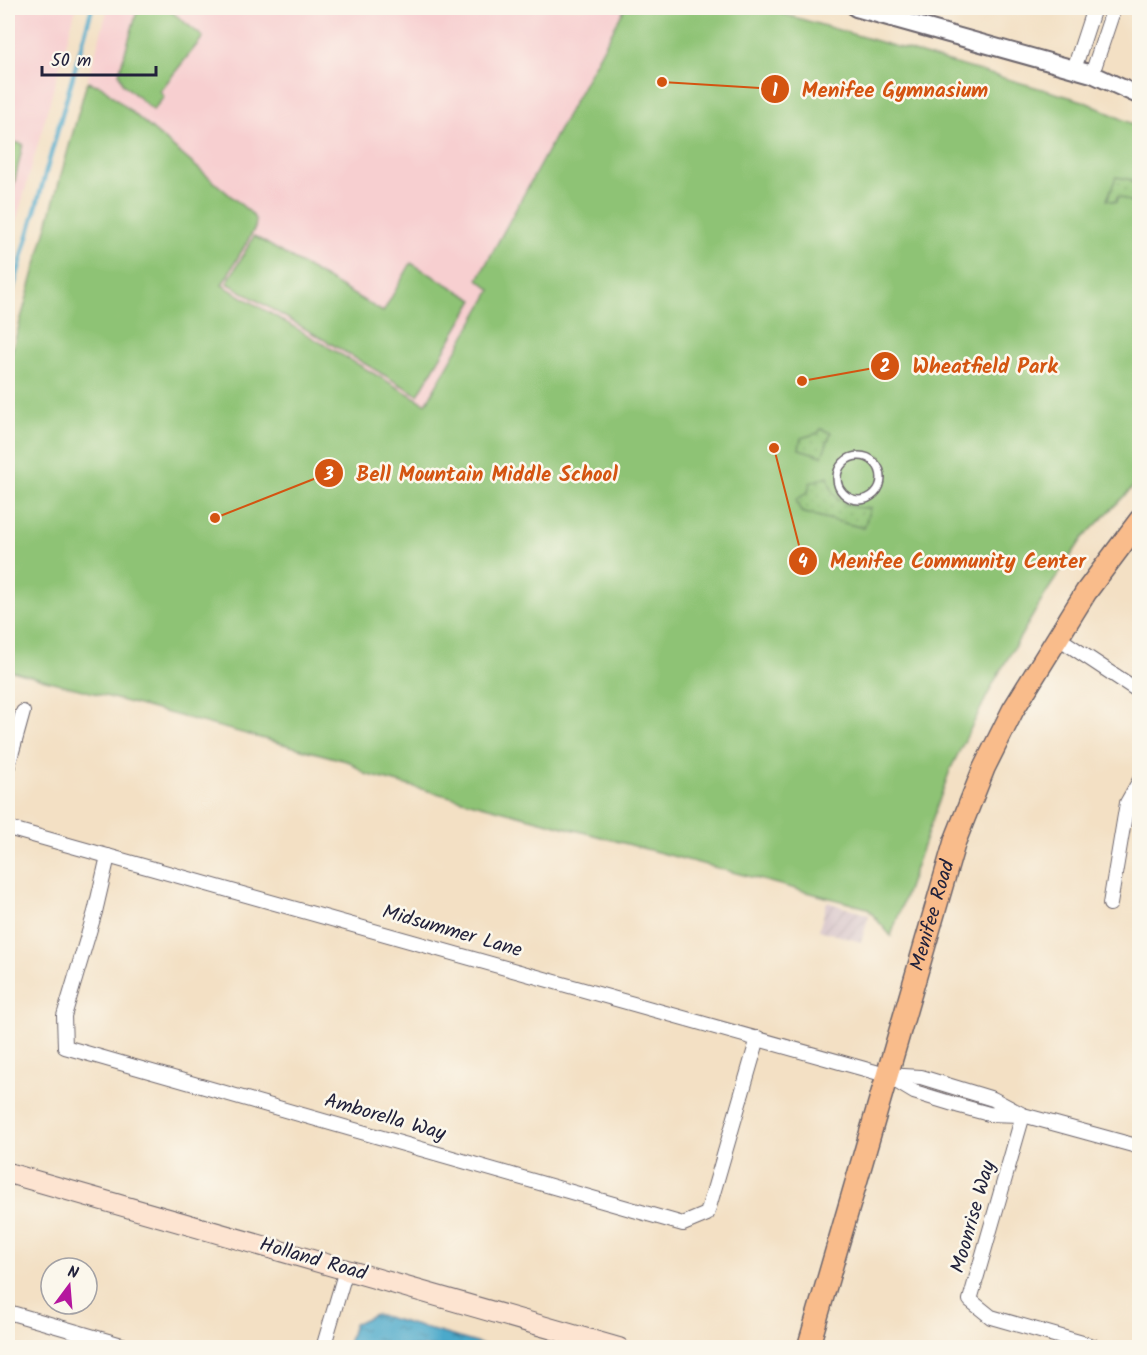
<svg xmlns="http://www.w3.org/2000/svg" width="1147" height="1355" font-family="Kalam,sans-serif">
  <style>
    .built { fill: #f7cfd0 }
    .industrial { fill: url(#industrial-furrows) }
    .green { fill: #8ec375; stroke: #587258; stroke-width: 1.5 }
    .garden { fill: url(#garden-dots); stroke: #587258; stroke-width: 1.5 }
    .water { fill: url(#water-ripples); stroke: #376682; stroke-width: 1.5 }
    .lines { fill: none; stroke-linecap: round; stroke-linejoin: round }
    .stream { stroke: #4ca9ca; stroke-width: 4.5 }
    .service-casing { stroke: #6b646b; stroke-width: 10 }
    .minor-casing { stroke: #6b646b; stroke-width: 16 }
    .tertiary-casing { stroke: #6b646b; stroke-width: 20 }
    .secondary-casing { stroke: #6b646b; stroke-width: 22 }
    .primary-casing { stroke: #6b646b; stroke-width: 24 }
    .service { stroke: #fff; stroke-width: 7 }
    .minor { stroke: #fff; stroke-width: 14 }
    .tertiary { stroke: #fff; stroke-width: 16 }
    .secondary { stroke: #fde4d1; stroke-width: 20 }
    .primary { stroke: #f9bc8b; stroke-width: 21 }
    .labels { text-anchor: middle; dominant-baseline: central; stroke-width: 5; stroke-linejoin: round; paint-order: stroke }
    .street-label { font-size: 20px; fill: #22223b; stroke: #fbf7ec }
    .leader { fill: none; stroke: #d45411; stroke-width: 2 }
    .callout-dot { fill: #d45411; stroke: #fbf7ec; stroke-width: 2 }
    .mark-label { font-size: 18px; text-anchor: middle; font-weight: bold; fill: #fff }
    .callout-label { font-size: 21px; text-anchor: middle; font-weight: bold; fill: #d45411; stroke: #fbf7ec; stroke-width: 5; stroke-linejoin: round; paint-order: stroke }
  </style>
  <defs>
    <pattern id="industrial-furrows" width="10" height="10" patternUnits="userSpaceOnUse" patternTransform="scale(1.5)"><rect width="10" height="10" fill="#d2bdc5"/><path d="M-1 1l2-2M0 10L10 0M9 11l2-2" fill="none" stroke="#b4a2aa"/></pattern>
    <pattern id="garden-dots" width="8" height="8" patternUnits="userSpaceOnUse" patternTransform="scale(1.5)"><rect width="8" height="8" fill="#8ec375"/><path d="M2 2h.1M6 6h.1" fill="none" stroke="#7aa766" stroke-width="1.8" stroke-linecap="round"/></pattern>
    <pattern id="water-ripples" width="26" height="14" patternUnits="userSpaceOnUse" patternTransform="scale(1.5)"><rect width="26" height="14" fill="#4ca9ca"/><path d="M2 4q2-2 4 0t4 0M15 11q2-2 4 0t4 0" fill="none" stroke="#3f89a5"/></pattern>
  </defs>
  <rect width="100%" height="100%" fill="#fbf7ec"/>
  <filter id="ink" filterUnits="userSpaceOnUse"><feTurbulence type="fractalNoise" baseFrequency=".0167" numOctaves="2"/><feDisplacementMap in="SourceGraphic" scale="12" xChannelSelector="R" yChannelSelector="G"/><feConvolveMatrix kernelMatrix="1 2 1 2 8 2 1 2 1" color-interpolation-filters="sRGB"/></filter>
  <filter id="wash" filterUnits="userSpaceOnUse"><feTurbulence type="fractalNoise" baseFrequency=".008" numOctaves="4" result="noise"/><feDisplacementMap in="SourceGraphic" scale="24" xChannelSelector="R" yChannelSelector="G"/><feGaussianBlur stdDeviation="1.35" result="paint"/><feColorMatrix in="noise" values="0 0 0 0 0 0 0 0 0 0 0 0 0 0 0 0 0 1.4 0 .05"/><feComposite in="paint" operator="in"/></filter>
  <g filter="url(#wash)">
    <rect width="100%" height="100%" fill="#f3e0c4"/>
    <g class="built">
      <path d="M 8,8 L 76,8 L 8,251 Z"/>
      <path d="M 108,8 L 625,8 L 478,279 L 491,290 L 350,762 L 8,670 L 8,365 Z"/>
    </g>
    <path class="industrial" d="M 827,902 L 869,915 L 861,942 L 819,930 Z"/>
    <g class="green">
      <path d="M 138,8 L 167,8 L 203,37 L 160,91 L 164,97 L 153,110 L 123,84 L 119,73 Z"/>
      <path d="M 625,8 L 763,8 L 1083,101 L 1139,127 L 1139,481 L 1082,539 L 1046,593 L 995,680 L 950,770 L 891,936 L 867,908 L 365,774 L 350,762 L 8,670 L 8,365 L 87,82 L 101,86 L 252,214 L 256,221 L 255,228 L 222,285 L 426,404 L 491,290 L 478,279 Z"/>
      <path d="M 8,141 L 23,144 L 12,193 L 8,200 Z"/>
      <path d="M 254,236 L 383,312 L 411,263 L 474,300 L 418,395 L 227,283 Z"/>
    </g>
    <g class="garden">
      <path d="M 1116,177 L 1132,180 L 1139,194 L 1139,222 C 1137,205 1136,201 1117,197 L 1116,202 L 1107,200 Z"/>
      <path d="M 821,429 L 831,433 L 822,456 L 799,449 L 801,438 L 818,433 Z"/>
      <path d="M 828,476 C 832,501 846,509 870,508 L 864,528 L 801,512 L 796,500 L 808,492 L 810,483 Z"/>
    </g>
    <path class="water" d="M 375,1314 L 491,1347 L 347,1347 L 354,1324 Z"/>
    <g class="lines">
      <path class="stream" d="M 8,307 L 92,8"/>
    </g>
  </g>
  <g filter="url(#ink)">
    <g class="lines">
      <g class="service-casing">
        <circle id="service" cx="859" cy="478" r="22"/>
      </g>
      <g class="minor-casing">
        <g id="minor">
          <path d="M 1074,69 L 1094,8"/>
          <path d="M 1092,74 L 1114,8"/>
          <path d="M 1057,637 L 1140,692"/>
          <path d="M 8,766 L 23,712"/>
          <path d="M 8,828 L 886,1075 L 921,1077 L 993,1099 L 1023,1115 L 1140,1147"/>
          <path d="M 108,856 L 95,912 L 64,1016 L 65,1047 L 683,1224 L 707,1214 L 758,1038"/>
          <path d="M 1110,904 L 1127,803 L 1140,780"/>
          <path d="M 889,1077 L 914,1092 L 960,1106 L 989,1114 L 1021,1115"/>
          <path d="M 1023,1115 L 970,1300 L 991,1317 L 1100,1348"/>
          <path d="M 8,1312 L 132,1348"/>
          <path d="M 323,1348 L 346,1270"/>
        </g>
      </g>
      <g class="tertiary-casing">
        <path id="tertiary" d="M 856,8 L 1092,74 L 1140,96"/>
      </g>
      <g class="secondary-casing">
        <path id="secondary" d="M 8,1173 L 619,1348"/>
      </g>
      <g class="primary-casing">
        <g id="primary">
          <path id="s1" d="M 808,1348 L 955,841 L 984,768 L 1013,710 L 1086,592 L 1140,520"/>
        </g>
      </g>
      <use href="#service" class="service"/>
      <use href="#minor" class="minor"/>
      <use href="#tertiary" class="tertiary"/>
      <use href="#secondary" class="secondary"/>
      <use href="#primary" class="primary"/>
    </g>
  </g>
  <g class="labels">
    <g class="street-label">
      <text stroke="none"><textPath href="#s1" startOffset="450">Menifee Road</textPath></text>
      <text transform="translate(452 932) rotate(16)">Midsummer Lane</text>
      <text transform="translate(385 1118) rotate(16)">Amborella Way</text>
      <text transform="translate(974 1217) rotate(-74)">Moonrise Way</text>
      <text transform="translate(313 1260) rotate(16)">Holland Road</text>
    </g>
  </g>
  <path class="leader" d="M662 82L775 89M802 381L885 366M215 518L329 473M774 448L803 561"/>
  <g class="callout-dot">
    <circle cx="662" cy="82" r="6"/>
    <circle cx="802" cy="381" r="6"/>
    <circle cx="215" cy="518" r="6"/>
    <circle cx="774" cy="448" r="6"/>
    <circle cx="775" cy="89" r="15"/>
    <circle cx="885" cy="366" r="15"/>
    <circle cx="329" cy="473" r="15"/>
    <circle cx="803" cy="561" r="15"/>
  </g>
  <g class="mark-label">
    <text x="775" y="96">1</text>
    <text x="885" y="372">2</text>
    <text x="329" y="480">3</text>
    <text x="803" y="567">4</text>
  </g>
  <g class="callout-label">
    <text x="895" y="97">Menifee Gymnasium</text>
    <text x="985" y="373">Wheatfield Park</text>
    <text x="487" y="481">Bell Mountain Middle School</text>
    <text x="958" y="568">Menifee Community Center</text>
  </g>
  <rect width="1147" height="1355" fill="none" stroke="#fbf7ec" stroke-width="30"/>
  <g transform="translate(69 1286) rotate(16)"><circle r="28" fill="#fbf7ec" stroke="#a4a2a5" stroke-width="1.5"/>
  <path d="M0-4.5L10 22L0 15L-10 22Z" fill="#b5179e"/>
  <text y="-9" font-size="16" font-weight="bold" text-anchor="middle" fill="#22223b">N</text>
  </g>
  <path d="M42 66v9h114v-9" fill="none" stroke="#22223b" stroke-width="3"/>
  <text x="51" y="66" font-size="18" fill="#22223b" stroke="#fbf7ec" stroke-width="4.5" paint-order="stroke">50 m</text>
</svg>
